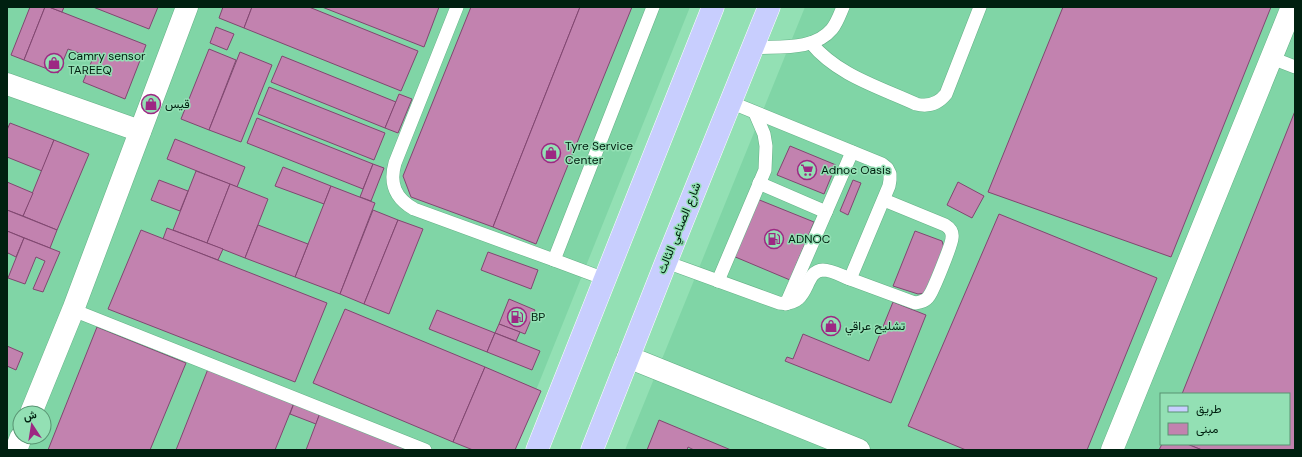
<svg xmlns="http://www.w3.org/2000/svg" width="1302" height="457" font-family="'DM Sans',Vazirmatn,sans-serif">
  <style>
    .built { fill: #80d5a6; fill-rule: evenodd }
    .building { fill: #c282af; stroke: #814670 }
    .lines { fill: none; stroke-linecap: round; stroke-linejoin: round }
    .service-casing { stroke: #65b187; stroke-width: 14 }
    .minor-casing { stroke: #65b187; stroke-width: 23 }
    .primary-casing { stroke: #fff; stroke-width: 23 }
    .service { stroke: #fff; stroke-width: 13 }
    .minor { stroke: #fff; stroke-width: 22 }
    .primary { stroke: #c8cefe; stroke-width: 22 }
    .labels { text-anchor: middle; dominant-baseline: central; stroke-width: 3; stroke-linejoin: round; paint-order: stroke }
    .poi-label { font-size: 12px; fill: #002010; stroke: #93e0b4; text-anchor: start }
    .street-label { font-size: 12px; fill: #002010; stroke: #93e0b4 }
  </style>
  <rect width="100%" height="100%" fill="#93e0b4"/>
  <g class="built">
    <path d="M 7,7 L 690,7 L 512,450 L 7,450 ZM 20,413 L 44,413 L 44,437 L 20,437 Z"/>
    <path d="M 805,7 L 1295,7 L 1295,450 L 625,450 ZM 1161,394 L 1289,394 L 1289,444 L 1161,444 Z"/>
  </g>
  <g class="building">
    <path d="M 30,7 L 45,7 L 24,60 L 11,55 Z"/>
    <path d="M 45,7 L 49,7 L 146,45 L 125,99 L 83,82 L 93,58 L 68,49 L 58,73 L 24,60 Z"/>
    <path d="M 49,7 L 64,7 L 62,12 Z"/>
    <path d="M 93,7 L 158,7 L 149,29 Z"/>
    <path d="M 223,7 L 252,7 L 244,28 L 219,18 Z"/>
    <path d="M 252,7 L 309,7 L 418,51 L 401,91 L 244,28 Z"/>
    <path d="M 322,7 L 439,7 L 424,47 Z"/>
    <path d="M 471,7 L 580,7 L 493,227 L 411,197 L 403,176 Z"/>
    <path d="M 580,7 L 632,7 L 536,244 L 493,227 Z"/>
    <path d="M 1063,7 L 1271,7 L 1171,257 L 988,192 Z"/>
    <path d="M 216,27 L 234,34 L 227,50 L 210,43 Z"/>
    <path d="M 209,49 L 236,60 L 209,130 L 181,119 Z"/>
    <path d="M 240,52 L 272,65 L 241,142 L 209,130 Z"/>
    <path d="M 282,56 L 396,102 L 385,128 L 271,82 Z"/>
    <path d="M 269,87 L 385,133 L 374,160 L 258,114 Z"/>
    <path d="M 399,94 L 412,99 L 398,133 L 385,128 Z"/>
    <path d="M 1295,111 L 1295,450 L 1202,450 L 1187,444 L 1289,444 L 1289,394 L 1182,394 Z"/>
    <path d="M 257,118 L 373,164 L 363,189 L 247,143 Z"/>
    <path d="M 10,123 L 54,140 L 42,171 L 7,157 L 7,130 Z"/>
    <path d="M 175,139 L 245,167 L 237,187 L 167,159 Z"/>
    <path d="M 54,140 L 89,154 L 57,230 L 23,216 Z"/>
    <path d="M 790,146 L 836,165 L 824,194 L 777,175 Z"/>
    <path d="M 373,164 L 384,168 L 371,201 L 360,197 Z"/>
    <path d="M 283,167 L 331,186 L 324,204 L 275,186 Z"/>
    <path d="M 196,171 L 230,184 L 207,243 L 173,230 Z"/>
    <path d="M 159,180 L 188,191 L 180,211 L 151,200 Z"/>
    <path d="M 853,180 L 861,183 L 848,215 L 840,211 Z"/>
    <path d="M 7,182 L 33,193 L 23,216 L 7,210 Z"/>
    <path d="M 958,182 L 984,196 L 972,218 L 947,205 Z"/>
    <path d="M 230,184 L 268,199 L 245,258 L 207,243 Z"/>
    <path d="M 331,186 L 375,203 L 340,294 L 295,277 Z"/>
    <path d="M 757,199 L 814,222 L 790,280 L 733,256 Z"/>
    <path d="M 7,210 L 57,230 L 50,248 L 7,231 Z"/>
    <path d="M 373,210 L 398,220 L 364,304 L 340,294 Z"/>
    <path d="M 999,214 L 1157,278 L 1087,450 L 966,450 L 908,426 Z"/>
    <path d="M 398,220 L 423,229 L 389,314 L 364,304 Z"/>
    <path d="M 258,225 L 308,244 L 295,277 L 245,258 Z"/>
    <path d="M 167,228 L 223,249 L 218,260 L 163,239 Z"/>
    <path d="M 141,230 L 327,303 L 295,382 L 108,309 Z"/>
    <path d="M 7,231 L 24,238 L 16,257 L 8,253 L 7,256 Z"/>
    <path d="M 915,231 L 942,241 L 945,251 L 925,293 L 918,294 L 893,286 Z"/>
    <path d="M 24,238 L 60,252 L 43,292 L 33,289 L 45,261 L 36,257 L 25,284 L 8,278 Z"/>
    <path d="M 488,252 L 538,270 L 531,289 L 481,270 Z"/>
    <path d="M 509,299 L 535,310 L 525,334 L 499,324 Z"/>
    <path d="M 893,302 L 926,315 L 891,403 L 785,361 L 787,357 L 793,359 L 803,334 L 869,361 Z"/>
    <path d="M 345,309 L 485,367 L 453,442 L 313,383 Z"/>
    <path d="M 437,310 L 495,333 L 487,352 L 429,329 Z"/>
    <path d="M 499,324 L 520,332 L 516,341 L 495,333 Z"/>
    <path d="M 97,327 L 186,363 L 150,450 L 48,450 Z"/>
    <path d="M 495,333 L 540,351 L 532,370 L 487,352 Z"/>
    <path d="M 7,346 L 23,353 L 16,370 L 7,366 Z"/>
    <path d="M 485,367 L 541,391 L 515,450 L 473,450 L 453,442 Z"/>
    <path d="M 208,369 L 294,403 L 275,450 L 176,450 Z"/>
    <path d="M 294,403 L 320,413 L 316,424 L 290,414 Z"/>
    <path d="M 320,413 L 408,450 L 306,450 Z"/>
    <path d="M 659,420 L 731,450 L 694,450 L 688,447 L 687,450 L 647,450 Z"/>
    <path d="M 1162,444 L 1187,444 L 1202,450 L 1159,450 Z"/>
  </g>
  <g class="lines">
    <g class="service-casing">
      <g id="service">
        <path d="M 457,7 L 395,163 C 389,184 395,198 414,209 L 554,260"/>
        <path d="M 811,43 C 837,75 879,87 916,104 C 928,107 938,104 946,94 L 980,7"/>
        <path d="M 753,48 C 778,46 814,51 832,29 C 837,23 840,14 843,7"/>
        <path d="M 1272,58 L 1295,67"/>
        <path d="M 759,183 L 826,212"/>
        <path d="M 666,262 L 779,303 C 812,307 802,271 823,270 C 832,270 842,276 850,279 L 889,186 L 890,180 L 890,174 L 887,168 L 882,164 L 730,102"/>
        <path d="M 605,279 L 554,260 L 653,7"/>
        <path d="M 850,279 L 915,303 C 921,302 926,301 929,296 C 933,291 952,244 952,238 C 953,232 950,228 945,225 L 884,200"/>
        <path d="M 718,281 L 765,170 L 766,146 L 764,134 L 755,113"/>
        <path d="M 786,304 L 852,152"/>
        <path d="M 73,310 L 425,450"/>
      </g>
    </g>
    <g class="minor-casing">
      <g id="minor">
        <path d="M 7,84 L 140,131"/>
        <path d="M 628,357 L 859,450"/>
        <path d="M 31,413 L 73,310 L 187,7"/>
        <path d="M 16,450 L 21,437"/>
        <path d="M 1112,450 L 1292,7"/>
      </g>
    </g>
    <g class="primary-casing">
      <g id="primary">
        <path d="M 537,450 L 713,7"/>
        <path d="M 592,450 L 666,262 L 769,7"/>
      </g>
    </g>
    <use href="#service" class="service"/>
    <use href="#minor" class="minor"/>
    <use href="#primary" class="primary"/>
  </g>
  <defs>
    <g id="shop-ring" transform="scale(1)"><circle r="9.5" fill="#93e0b4" stroke="#9d2883" stroke-width="1.5"/><path d="M-5-2.5h2.3a2.7 3.5 0 0 1 5.4 0H5L5.5 6h-11ZM-1.5-2.5h3a1.5 2.3 0 0 0-3 0Z" fill="#9d2883"/></g>
    <g id="supermarket-ring" transform="scale(1)"><circle r="9.5" fill="#93e0b4" stroke="#9d2883" stroke-width="1.5"/><path d="M-6-5.5h2.5l.6 2H6L4.5 2H-2.5L-4.4-4H-6ZM-1.5 3.2a1.3 1.3 0 1 0 .1 0ZM3 3.2a1.3 1.3 0 1 0 .1 0Z" fill="#9d2883"/></g>
    <g id="fuel-ring" transform="scale(1)"><circle r="9.5" fill="#93e0b4" stroke="#9d2883" stroke-width="1.5"/><path d="M-5.5-6h7V0h2V4h1.3V-2.5L3-4.5l.8-.8L6-3V5H2.5V1h-1V6h-7ZM-4.2-4.7v3.2H.2V-4.7Z" fill="#9d2883"/></g>
  </defs>
  <g fill-rule="evenodd">
    <use href="#shop-ring" x="54" y="63"/>
    <use href="#shop-ring" x="151" y="104"/>
    <use href="#shop-ring" x="551" y="153"/>
    <use href="#supermarket-ring" x="807" y="170"/>
    <use href="#fuel-ring" x="774" y="239"/>
    <use href="#fuel-ring" x="517" y="317"/>
    <use href="#shop-ring" x="831" y="326"/>
  </g>
  <g class="labels">
    <g class="poi-label">
      <text x="68" y="56">Camry sensor<tspan x="68" dy="14">TAREEQ</tspan></text>
      <text x="165" y="104">قيس</text>
      <text x="565" y="146">Tyre Service<tspan x="565" dy="14">Center</tspan></text>
      <text x="821" y="170">Adnoc Oasis</text>
      <text x="788" y="239">ADNOC</text>
      <text x="531" y="317">BP</text>
      <text x="845" y="326">تشليح عراقي</text>
    </g>
    <g class="street-label">
      <text transform="translate(679 228) rotate(-68)">شارع الصناعي الثالث</text>
    </g>
  </g>
  <rect width="1302" height="457" fill="none" stroke="#002010" stroke-width="16"/>
  <rect x="1160" y="393" width="130" height="52" fill="#93e0b4" stroke="#589372"/>
  <rect x="1168" y="406" width="20" height="6" fill="#c8cefe" stroke="#589372"/>
  <text x="1196" y="413" font-size="12" fill="#002010">طريق</text>
  <rect x="1168" y="423" width="20" height="12" fill="#c282af" stroke="#589372"/>
  <text x="1196" y="433" font-size="12" fill="#002010">مبنى</text>
  <g transform="translate(32 425) rotate(348)"><circle r="19" fill="#93e0b4" stroke="#589372"/>
  <path d="M0-3L7 15L0 10L-7 15Z" fill="#9d2883"/>
  <text y="-6" font-size="11" font-weight="bold" text-anchor="middle" fill="#002010">ش</text>
  </g>
</svg>
